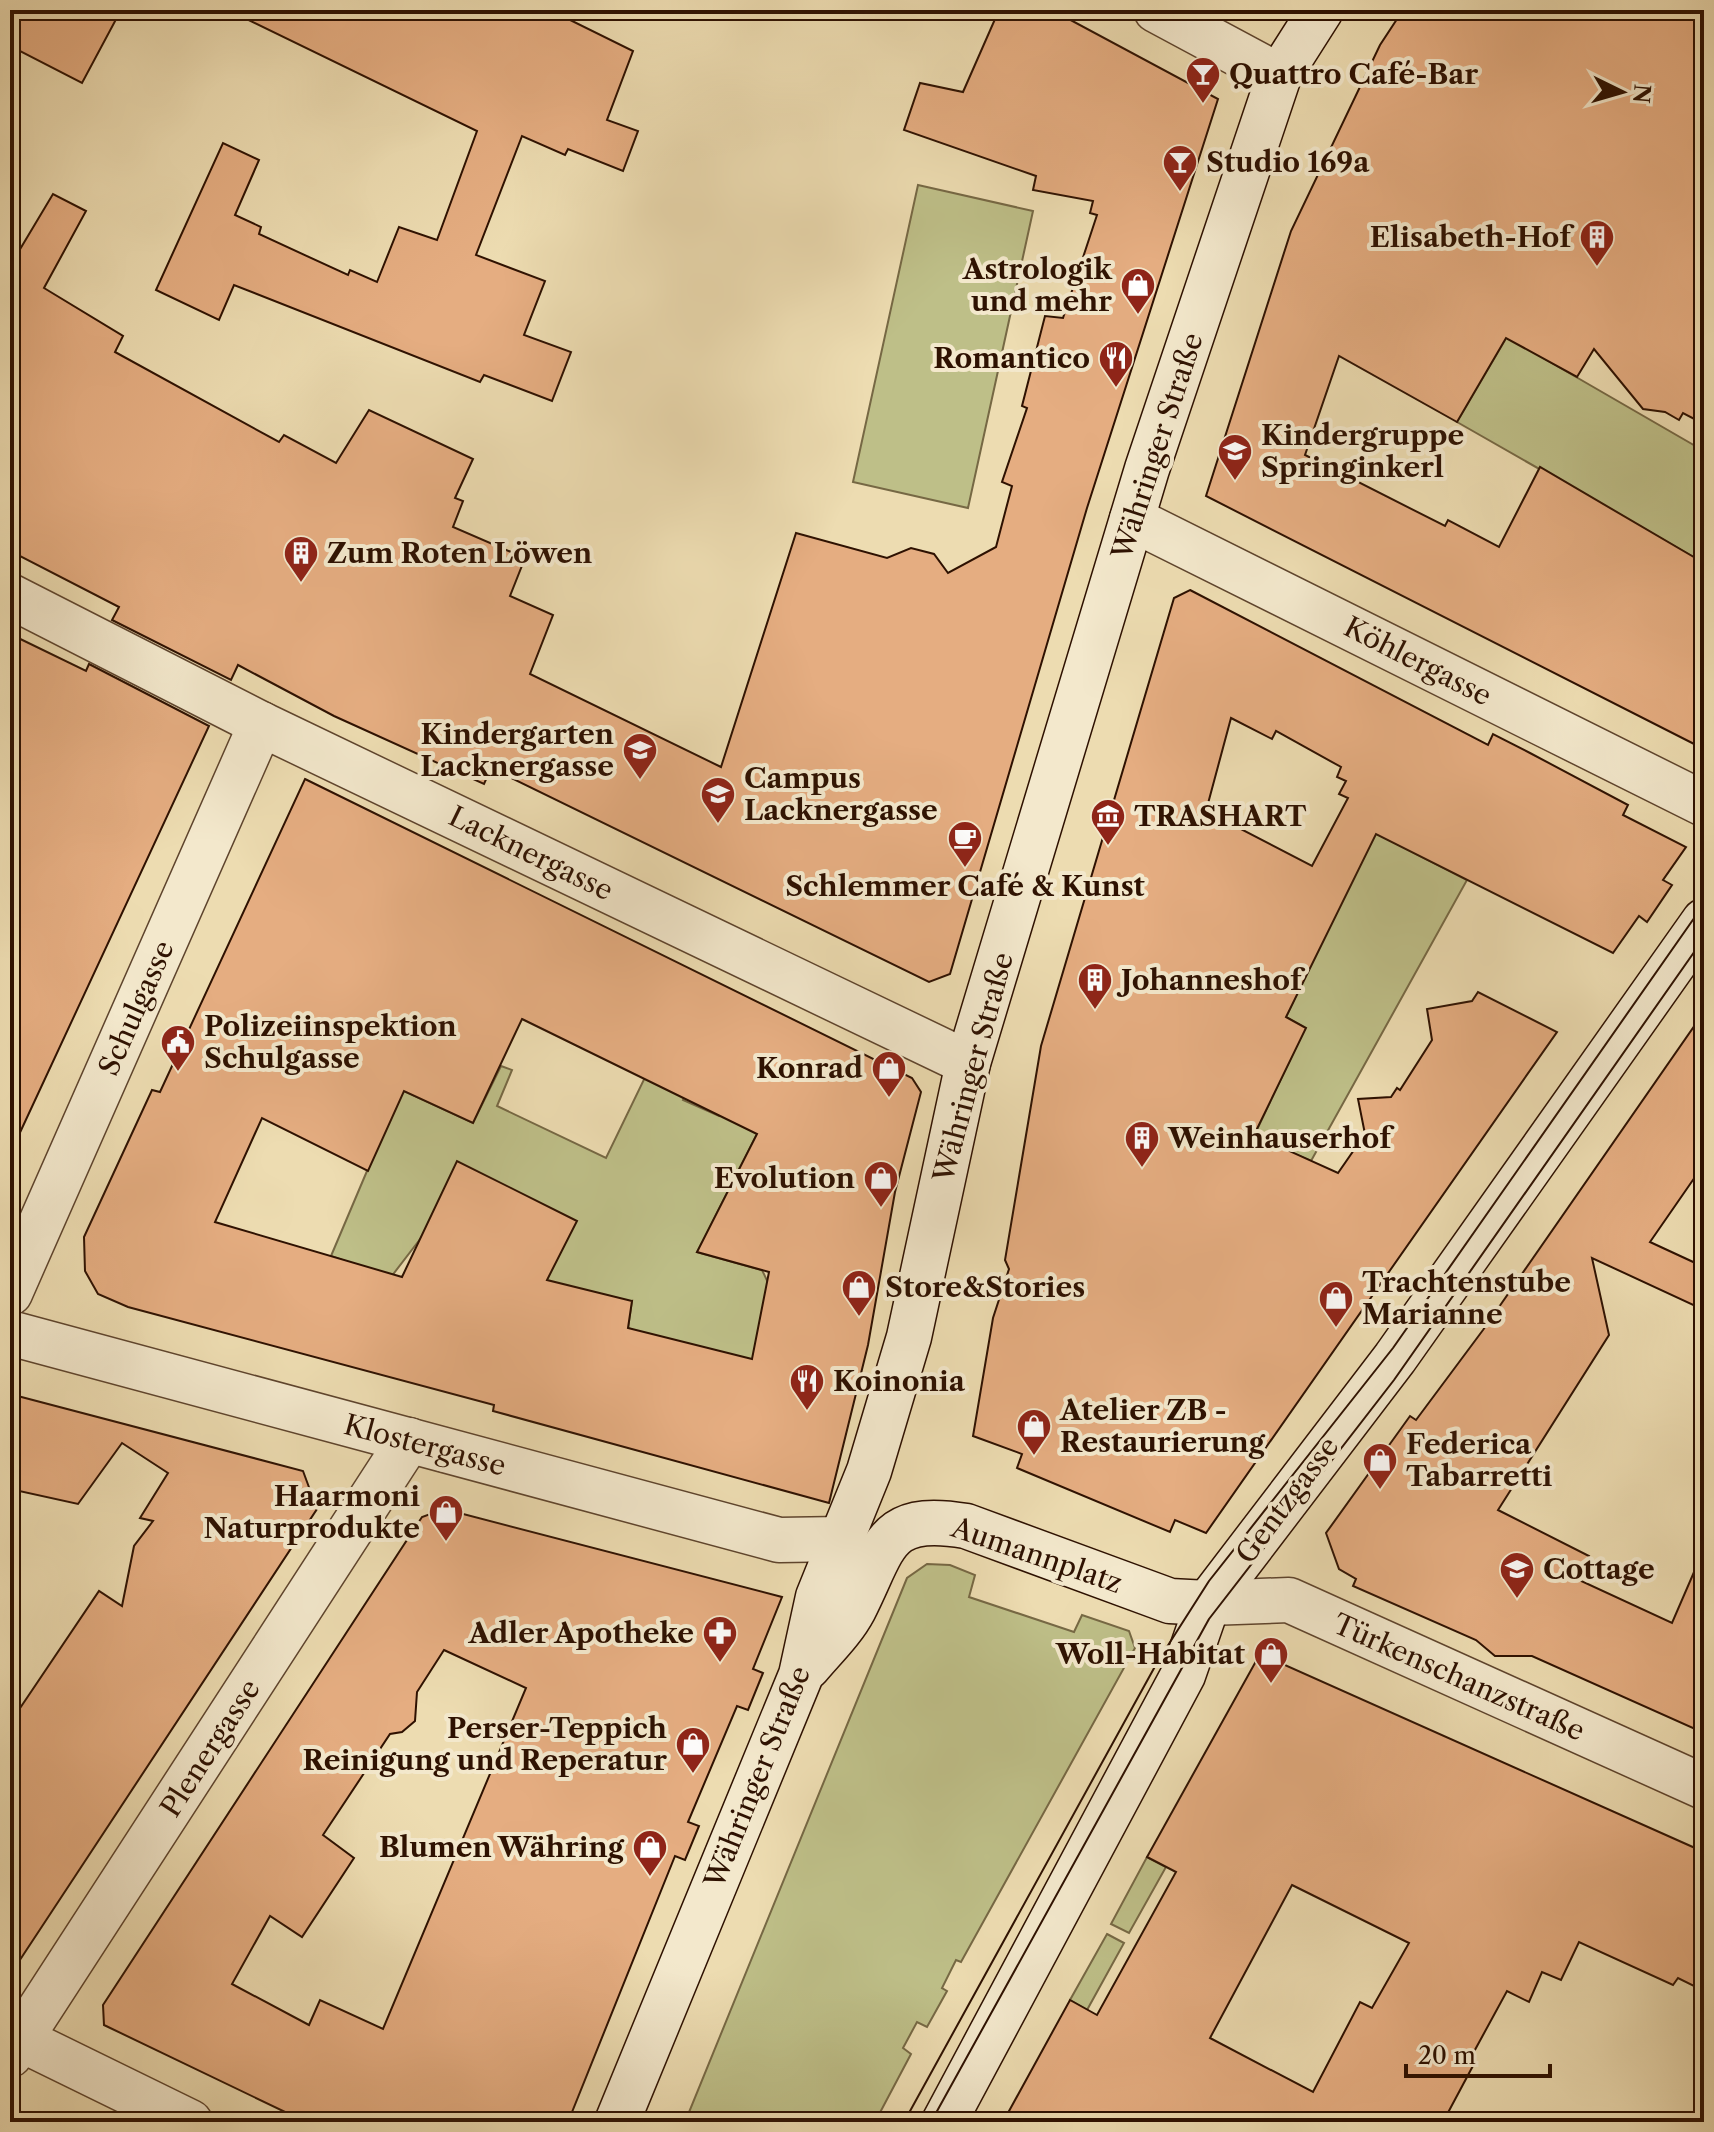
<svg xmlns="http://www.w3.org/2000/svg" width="1714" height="2132" font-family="'Libre Caslon Text',serif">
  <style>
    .green { fill: #bebf88; stroke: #766844; stroke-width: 2 }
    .building { fill: #e5ad81; stroke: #2e1101; stroke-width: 2; fill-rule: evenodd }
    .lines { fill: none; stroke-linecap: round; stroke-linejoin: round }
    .street-casing { stroke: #5e442d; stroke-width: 47 }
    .secondary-casing { stroke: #2e1101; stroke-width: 47 }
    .street { stroke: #f3e8cc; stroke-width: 44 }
    .secondary { stroke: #f3e8cc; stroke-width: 44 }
    .tram { stroke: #2e1101; stroke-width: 2 }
    .labels { text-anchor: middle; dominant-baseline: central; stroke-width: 8; stroke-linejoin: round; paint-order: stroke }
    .poi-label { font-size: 28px; font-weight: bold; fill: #2e1101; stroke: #f3e8cc; text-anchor: start }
    .street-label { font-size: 28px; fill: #2e1101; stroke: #f3e8cc }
  </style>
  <rect width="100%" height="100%" fill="#eddcb1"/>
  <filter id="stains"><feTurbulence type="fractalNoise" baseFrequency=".0025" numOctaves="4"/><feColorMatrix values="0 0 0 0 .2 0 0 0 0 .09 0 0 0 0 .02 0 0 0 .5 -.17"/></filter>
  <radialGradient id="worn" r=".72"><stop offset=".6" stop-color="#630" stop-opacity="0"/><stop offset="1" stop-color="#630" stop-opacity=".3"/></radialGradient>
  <g class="green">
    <path d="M 918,185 L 1033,211 L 968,508 L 853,482 Z"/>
    <path d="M 1533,239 L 1538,355 L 1704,451 L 1704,563 L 1457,422 L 1505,340 Z"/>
    <path d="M 1374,832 L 1467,880 L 1311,1161 L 1254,1136 L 1305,1028 L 1286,1017 Z"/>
    <path d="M 501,1066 L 512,1070 L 497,1106 L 606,1158 L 650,1067 L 689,1086 L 683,1100 L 719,1116 L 726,1103 L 761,1126 L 697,1252 L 762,1270 L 772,1291 L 759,1381 L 628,1328 L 632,1301 L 574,1329 L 421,1238 L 391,1277 L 331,1256 L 367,1171 L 352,1067 L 473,1123 Z"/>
    <path d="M 927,1564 L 950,1565 L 975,1575 L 969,1597 L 1074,1632 L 1082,1615 L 1129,1631 L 1135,1648 L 961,1962 L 956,1960 L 942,1988 L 947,1991 L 927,2027 L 917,2022 L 903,2048 L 911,2054 L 875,2122 L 685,2122 L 907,1578 Z"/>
    <path d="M 1147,1857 L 1166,1867 L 1129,1933 L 1111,1924 Z"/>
    <path d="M 1107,1934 L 1124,1943 L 1087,2010 L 1070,2000 Z"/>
  </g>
  <g class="building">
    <path d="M 10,10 L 121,10 L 82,83 L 10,46 Z"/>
    <path d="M 228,10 L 550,10 L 633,51 L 607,120 L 638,131 L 623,171 L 568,149 L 565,155 L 522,136 L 476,255 L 545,281 L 524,335 L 571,352 L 552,401 L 484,375 L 480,382 L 234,285 L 219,320 L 156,290 L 223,143 L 259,160 L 235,215 L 261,227 L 259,234 L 348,275 L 350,270 L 377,282 L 399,227 L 437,240 L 477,131 Z"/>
    <path d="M 999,10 L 1052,10 L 1218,99 L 1087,508 L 950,974 L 929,982 L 491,768 L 484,784 L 334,716 L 238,665 L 231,680 L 112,620 L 119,607 L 10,551 L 10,266 L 53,194 L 86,211 L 44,288 L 123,336 L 115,352 L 279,442 L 284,435 L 336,463 L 369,410 L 473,459 L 455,498 L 463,501 L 453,527 L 525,558 L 510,596 L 553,615 L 530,674 L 721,767 L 796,533 L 887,558 L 911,548 L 934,554 L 948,573 L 996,547 L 1012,486 L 1002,482 L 1027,408 L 1022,406 L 1045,316 L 1063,318 L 1097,215 L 1090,213 L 1093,201 L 1033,190 L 1036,176 L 904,130 L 920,83 L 963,92 Z"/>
    <path d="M 1403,10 L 1704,10 L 1704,424 L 1683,413 L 1679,420 L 1665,412 L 1643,409 L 1594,349 L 1577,377 L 1506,338 L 1457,422 L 1339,356 L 1305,455 L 1445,526 L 1448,520 L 1499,547 L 1540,467 L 1704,563 L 1704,749 L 1206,496 L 1291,231 L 1380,45 Z"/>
    <path d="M 1190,590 L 1488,745 L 1493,734 L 1530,753 L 1628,805 L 1623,815 L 1686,847 L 1663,880 L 1672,885 L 1647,922 L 1639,916 L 1613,953 L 1376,834 L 1286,1017 L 1306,1028 L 1254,1135 L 1338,1173 L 1365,1134 L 1358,1099 L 1391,1097 L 1397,1088 L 1400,1090 L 1432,1040 L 1427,1009 L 1472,1001 L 1478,992 L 1557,1032 L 1206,1533 L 1175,1520 L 1170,1532 L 1017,1468 L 1022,1454 L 973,1436 L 993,1318 L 1009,1269 L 1005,1260 L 1041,1046 L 1174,598 ZM 1231,718 L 1272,739 L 1276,731 L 1341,767 L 1337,777 L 1346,781 L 1339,794 L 1348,798 L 1312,866 L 1206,811 Z"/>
    <path d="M 10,634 L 86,671 L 89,664 L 209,726 L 10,1154 Z"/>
    <path d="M 305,779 L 912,1078 L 921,1092 L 895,1192 L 868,1345 L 829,1503 L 493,1411 L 494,1405 L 128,1307 L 98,1294 L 85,1271 L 84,1237 L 152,1090 L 160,1092 ZM 522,1019 L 757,1134 L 697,1252 L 769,1272 L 752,1359 L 628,1328 L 632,1301 L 547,1280 L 577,1221 L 457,1161 L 402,1277 L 215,1222 L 262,1118 L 368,1171 L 404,1091 L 473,1123 Z"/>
    <path d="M 1704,1012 L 1704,1164 L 1650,1242 L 1704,1267 L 1704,1310 L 1592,1258 L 1609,1335 L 1498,1510 L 1589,1556 L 1579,1580 L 1672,1623 L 1704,1549 L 1704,1733 L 1532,1656 L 1495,1656 L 1476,1640 L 1353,1586 L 1356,1579 L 1339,1569 L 1326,1533 L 1410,1416 L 1416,1420 L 1483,1330 Z"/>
    <path d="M 10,1394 L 303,1471 L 317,1509 L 10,1975 L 10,1723 L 99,1591 L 122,1606 L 134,1546 L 153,1521 L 140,1518 L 168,1473 L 122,1443 L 78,1504 L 10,1489 Z"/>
    <path d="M 444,1509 L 782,1597 L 753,1669 L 763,1673 L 748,1710 L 737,1706 L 688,1822 L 699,1826 L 685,1860 L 675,1856 L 568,2122 L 306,2122 L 104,2025 L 103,2005 L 422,1517 ZM 444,1650 L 526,1688 L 383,2029 L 320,2000 L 309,2025 L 232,1984 L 270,1916 L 302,1937 L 354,1858 L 323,1835 L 390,1734 L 402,1732 L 415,1721 L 417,1692 Z"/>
    <path d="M 1260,1654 L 1704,1852 L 1704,1991 L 1678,1978 L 1673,1985 L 1579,1942 L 1561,1980 L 1542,1972 L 1529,2002 L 1507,1991 L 1470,2059 L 1475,2062 L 1443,2122 L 1003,2122 L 1070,2000 L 1097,2015 L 1176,1872 L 1147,1857 ZM 1292,1885 L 1409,1943 L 1372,2008 L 1360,2002 L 1313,2092 L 1210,2038 Z"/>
  </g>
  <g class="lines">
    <g class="street-casing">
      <g id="street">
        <path d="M 1156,10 L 1279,76"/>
        <path d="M 1132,519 L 1704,804"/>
        <path d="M 10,596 L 261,724 L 968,1063"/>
        <path d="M 10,1293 L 261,724"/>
        <path d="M 10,1333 L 779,1540 L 842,1539"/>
        <path d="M 1208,1603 L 1289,1600 L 1704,1787"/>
        <path d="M 10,2034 L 190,2122"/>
        <path d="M 10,2055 L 409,1440"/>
      </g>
    </g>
    <g class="secondary-casing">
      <g id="secondary">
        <path d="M 808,1667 C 823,1649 843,1630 854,1609 C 886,1546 883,1512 966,1526 L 1170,1601 L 1208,1603"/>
        <path d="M 617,2122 L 801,1675 L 818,1597 L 869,1471 L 909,1337 L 968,1063 L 1147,469 L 1279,76 L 1321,10"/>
        <path d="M 944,2122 L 1183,1675 L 1208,1603 L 1395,1358 L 1704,921"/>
      </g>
    </g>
    <use href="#street" class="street"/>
    <use href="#secondary" class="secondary"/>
    <g class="tram">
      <path d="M 904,2122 L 1158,1661 L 1209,1581 L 1393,1348 L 1704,904"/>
      <path d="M 931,2122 L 1209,1619 L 1394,1380 L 1704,938"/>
    </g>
  </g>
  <defs>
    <g id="bar-pin" transform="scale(1.8)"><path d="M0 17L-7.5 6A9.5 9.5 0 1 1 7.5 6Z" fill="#8f2418" stroke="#f3e8cc"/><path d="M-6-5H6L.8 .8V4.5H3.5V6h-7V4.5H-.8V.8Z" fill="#fff"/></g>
    <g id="building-pin" transform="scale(1.8)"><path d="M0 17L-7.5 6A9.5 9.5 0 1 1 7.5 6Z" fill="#8f2418" stroke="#f3e8cc"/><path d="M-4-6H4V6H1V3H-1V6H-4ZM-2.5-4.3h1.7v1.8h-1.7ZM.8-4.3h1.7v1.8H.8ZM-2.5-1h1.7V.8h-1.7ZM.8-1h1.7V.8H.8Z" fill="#fff"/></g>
    <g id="shop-pin" transform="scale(1.8)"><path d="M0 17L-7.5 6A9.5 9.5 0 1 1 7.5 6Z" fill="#8f2418" stroke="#f3e8cc"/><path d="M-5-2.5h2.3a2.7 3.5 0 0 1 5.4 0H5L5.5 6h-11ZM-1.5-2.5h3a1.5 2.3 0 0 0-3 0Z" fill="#fff"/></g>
    <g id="restaurant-pin" transform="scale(1.8)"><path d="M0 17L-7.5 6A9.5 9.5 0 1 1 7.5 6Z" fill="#8f2418" stroke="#f3e8cc"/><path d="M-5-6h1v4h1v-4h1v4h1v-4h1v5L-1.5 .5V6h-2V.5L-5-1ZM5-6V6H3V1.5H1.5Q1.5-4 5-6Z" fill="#fff"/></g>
    <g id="school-pin" transform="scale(1.8)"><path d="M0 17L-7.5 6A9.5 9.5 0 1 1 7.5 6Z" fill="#8f2418" stroke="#f3e8cc"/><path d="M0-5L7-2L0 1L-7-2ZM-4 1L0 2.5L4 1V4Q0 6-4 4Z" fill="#fff"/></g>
    <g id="university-pin" transform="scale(1.8)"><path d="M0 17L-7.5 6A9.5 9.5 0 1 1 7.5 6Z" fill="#8f2418" stroke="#f3e8cc"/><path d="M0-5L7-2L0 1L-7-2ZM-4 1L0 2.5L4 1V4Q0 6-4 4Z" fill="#fff"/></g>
    <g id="museum-pin" transform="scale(1.8)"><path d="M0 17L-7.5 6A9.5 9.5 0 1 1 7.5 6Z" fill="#8f2418" stroke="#f3e8cc"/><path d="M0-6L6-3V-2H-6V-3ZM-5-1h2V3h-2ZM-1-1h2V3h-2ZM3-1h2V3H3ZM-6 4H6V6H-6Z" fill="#fff"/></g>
    <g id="cafe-pin" transform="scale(1.8)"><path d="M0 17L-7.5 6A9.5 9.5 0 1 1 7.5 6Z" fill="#8f2418" stroke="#f3e8cc"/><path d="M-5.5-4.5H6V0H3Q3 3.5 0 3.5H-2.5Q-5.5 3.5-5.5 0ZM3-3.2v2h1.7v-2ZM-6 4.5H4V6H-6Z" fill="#fff"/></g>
    <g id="civic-pin" transform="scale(1.8)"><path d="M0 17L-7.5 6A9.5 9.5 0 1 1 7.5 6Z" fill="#8f2418" stroke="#f3e8cc"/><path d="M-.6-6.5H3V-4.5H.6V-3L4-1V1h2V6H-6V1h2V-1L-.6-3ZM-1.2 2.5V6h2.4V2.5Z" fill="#fff"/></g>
    <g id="pharmacy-pin" transform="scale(1.8)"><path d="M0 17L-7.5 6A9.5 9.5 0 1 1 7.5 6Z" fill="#8f2418" stroke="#f3e8cc"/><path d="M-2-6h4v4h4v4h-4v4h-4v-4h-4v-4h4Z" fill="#fff"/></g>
  </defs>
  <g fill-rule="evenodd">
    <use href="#bar-pin" x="1203" y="74"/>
    <use href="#bar-pin" x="1180" y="162"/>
    <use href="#building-pin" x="1597" y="237"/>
    <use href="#shop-pin" x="1138" y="285"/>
    <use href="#restaurant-pin" x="1116" y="358"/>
    <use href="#school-pin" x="1235" y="451"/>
    <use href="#building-pin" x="301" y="553"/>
    <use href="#school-pin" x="640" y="750"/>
    <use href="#university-pin" x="718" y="794"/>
    <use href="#museum-pin" x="1108" y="816"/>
    <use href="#cafe-pin" x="965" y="838"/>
    <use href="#building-pin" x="1095" y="980"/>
    <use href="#civic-pin" x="178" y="1042"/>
    <use href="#shop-pin" x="889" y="1068"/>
    <use href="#building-pin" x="1142" y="1138"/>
    <use href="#shop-pin" x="881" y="1178"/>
    <use href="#shop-pin" x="859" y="1287"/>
    <use href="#shop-pin" x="1336" y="1298"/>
    <use href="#restaurant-pin" x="807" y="1381"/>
    <use href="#shop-pin" x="1034" y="1426"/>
    <use href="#shop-pin" x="1380" y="1460"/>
    <use href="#shop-pin" x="446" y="1512"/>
    <use href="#school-pin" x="1517" y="1569"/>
    <use href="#pharmacy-pin" x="720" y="1633"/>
    <use href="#shop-pin" x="1271" y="1654"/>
    <use href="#shop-pin" x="693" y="1744"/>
    <use href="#shop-pin" x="650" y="1847"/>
  </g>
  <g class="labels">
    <g class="poi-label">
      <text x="1229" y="74">Quattro Café-Bar</text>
      <text x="1206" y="162">Studio 169a</text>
      <text x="1571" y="237" text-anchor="end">Elisabeth-Hof</text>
      <text x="1112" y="269" text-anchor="end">Astrologik<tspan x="1112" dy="32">und mehr</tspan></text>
      <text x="1090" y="358" text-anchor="end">Romantico</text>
      <text x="1261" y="435">Kindergruppe<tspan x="1261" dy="32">Springinkerl</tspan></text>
      <text x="327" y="553">Zum Roten Löwen</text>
      <text x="614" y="734" text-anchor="end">Kindergarten<tspan x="614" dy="32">Lacknergasse</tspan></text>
      <text x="744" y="778">Campus<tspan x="744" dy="32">Lacknergasse</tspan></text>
      <text x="1134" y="816">TRASHART</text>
      <text x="965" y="886" text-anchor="middle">Schlemmer Café &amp; Kunst</text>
      <text x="1121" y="980">Johanneshof</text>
      <text x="204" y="1026">Polizeiinspektion<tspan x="204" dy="32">Schulgasse</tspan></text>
      <text x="863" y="1068" text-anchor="end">Konrad</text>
      <text x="1168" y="1138">Weinhauserhof</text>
      <text x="855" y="1178" text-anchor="end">Evolution</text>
      <text x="1362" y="1282">Trachtenstube<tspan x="1362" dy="32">Marianne</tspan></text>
      <text x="885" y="1287">Store&amp;Stories</text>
      <text x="833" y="1381">Koinonia</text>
      <text x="1060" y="1410">Atelier ZB -<tspan x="1060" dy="32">Restaurierung</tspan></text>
      <text x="1406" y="1444">Federica<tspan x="1406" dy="32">Tabarretti</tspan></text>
      <text x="420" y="1496" text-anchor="end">Haarmoni<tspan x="420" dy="32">Naturprodukte</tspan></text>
      <text x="1543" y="1569">Cottage</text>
      <text x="694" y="1633" text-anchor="end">Adler Apotheke</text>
      <text x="1245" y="1654" text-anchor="end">Woll-Habitat</text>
      <text x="667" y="1728" text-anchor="end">Perser-Teppich<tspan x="667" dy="32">Reinigung und Reperatur</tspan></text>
      <text x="624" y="1847" text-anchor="end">Blumen Währing</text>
    </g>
    <g class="street-label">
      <text transform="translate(1157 446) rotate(-72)">Währinger Straße</text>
      <text transform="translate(1418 661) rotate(27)">Köhlergasse</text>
      <text transform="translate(531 853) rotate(26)">Lacknergasse</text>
      <text transform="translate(136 1008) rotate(-66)">Schulgasse</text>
      <text transform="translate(973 1067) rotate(-75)">Währinger Straße</text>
      <text transform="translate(425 1445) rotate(15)">Klostergasse</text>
      <text transform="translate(1287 1500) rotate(-53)">Gentzgasse</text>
      <text transform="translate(1037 1555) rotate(19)">Aumannplatz</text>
      <text transform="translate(1459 1677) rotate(24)">Türkenschanzstraße</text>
      <text transform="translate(210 1748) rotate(-57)">Plenergasse</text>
      <text transform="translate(757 1777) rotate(-68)">Währinger Straße</text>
    </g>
  </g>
  <rect width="1714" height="2132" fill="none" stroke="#eddcb1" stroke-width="40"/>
  <rect x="12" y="12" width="1690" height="2108" fill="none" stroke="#2e1101" stroke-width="4"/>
  <rect x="20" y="20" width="1674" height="2092" fill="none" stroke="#2e1101" stroke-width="2"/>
  <g transform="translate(1622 92) rotate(95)" stroke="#f3e8cc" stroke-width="6" paint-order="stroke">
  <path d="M0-6L14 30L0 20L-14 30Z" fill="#2e1101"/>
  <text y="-12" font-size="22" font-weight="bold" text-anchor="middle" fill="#2e1101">N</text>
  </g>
  <path d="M1406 2064v12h144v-12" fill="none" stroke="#2e1101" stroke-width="4"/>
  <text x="1418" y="2064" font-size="24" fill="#2e1101" stroke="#f3e8cc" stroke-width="6" paint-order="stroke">20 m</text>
  <rect width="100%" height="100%" filter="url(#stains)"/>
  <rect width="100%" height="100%" fill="url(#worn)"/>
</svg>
